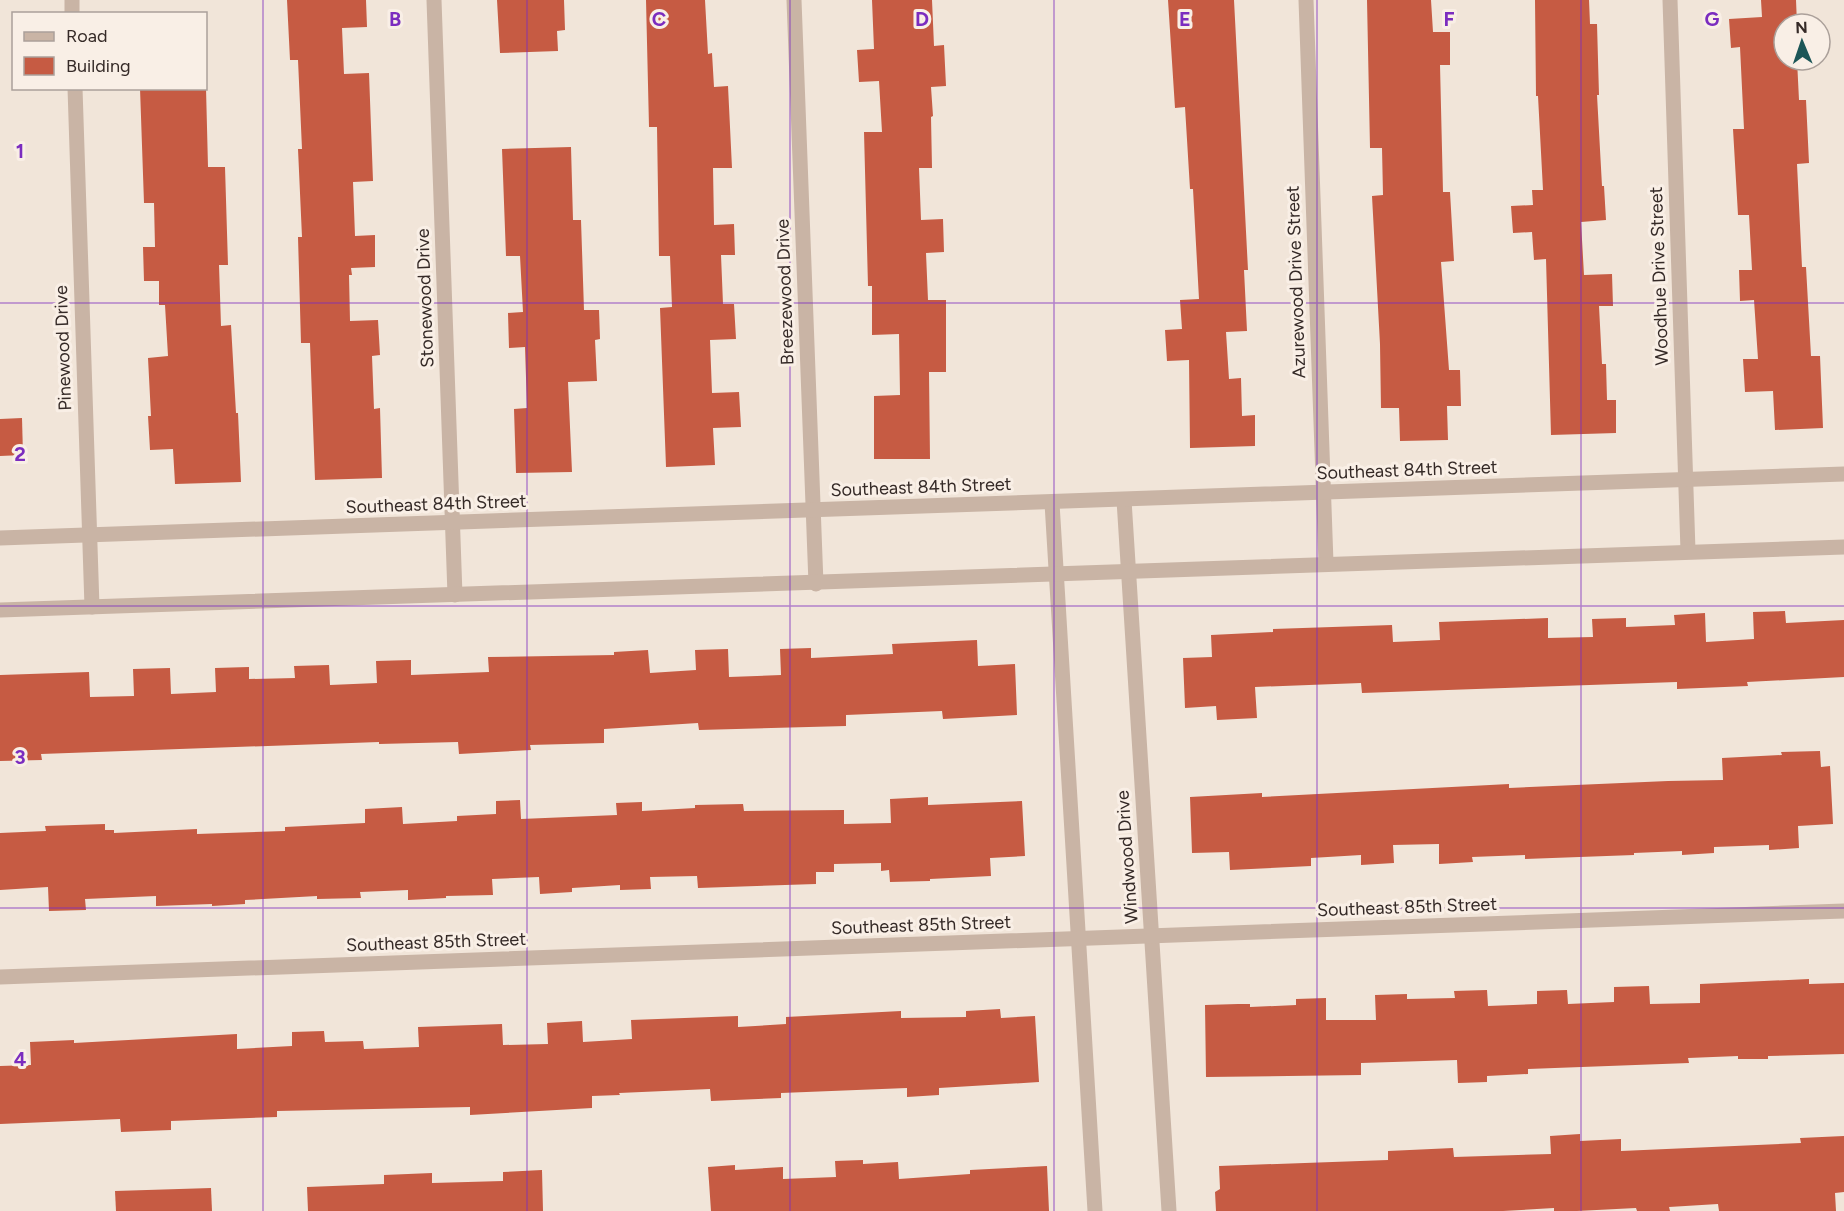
<svg xmlns="http://www.w3.org/2000/svg" width="1844" height="1211" font-family="Figtree,sans-serif">
  <style>
    .building { fill: #c65b43 }
    .lines { fill: none; stroke-linecap: round; stroke-linejoin: round }
    .minor { stroke: #c9b4a5; stroke-width: 15 }
    .grid { fill: none; stroke: #7b2cbf; stroke-width: 1.5; stroke-opacity: 0.55 }
    .labels { text-anchor: middle; dominant-baseline: central; stroke-width: 6; stroke-linejoin: round; paint-order: stroke }
    .street-label { font-size: 18px; fill: #352a27; stroke: #f9efe6 }
    .grid-label { font-size: 20px; text-anchor: middle; font-weight: bold; fill: #7b2cbf; stroke: #f9efe6; stroke-width: 6; stroke-linejoin: round; paint-order: stroke }
  </style>
  <rect width="100%" height="100%" fill="#f1e5d9"/>
  <g class="building">
    <path d="M 287,0 L 366,0 L 367,27 L 342,28 L 344,74 L 369,73 L 373,181 L 353,182 L 355,236 L 375,235 L 375,267 L 351,268 L 352,275 L 349,275 L 350,321 L 378,320 L 380,355 L 372,356 L 374,409 L 380,408 L 382,478 L 315,480 L 310,343 L 301,343 L 298,237 L 302,237 L 298,149 L 302,149 L 298,60 L 290,60 Z"/>
    <path d="M 497,0 L 564,0 L 565,30 L 557,31 L 558,51 L 500,53 Z"/>
    <path d="M 646,0 L 705,0 L 708,54 L 712,53 L 714,87 L 728,86 L 732,168 L 713,168 L 714,225 L 734,224 L 735,255 L 721,255 L 723,304 L 734,304 L 736,339 L 710,340 L 712,393 L 739,392 L 741,427 L 713,428 L 715,465 L 666,467 L 660,308 L 672,307 L 670,256 L 659,256 L 657,127 L 649,127 Z"/>
    <path d="M 872,0 L 932,0 L 934,46 L 944,45 L 946,86 L 931,87 L 933,116 L 931,117 L 932,168 L 919,168 L 921,220 L 943,219 L 944,252 L 926,253 L 928,300 L 946,300 L 946,372 L 929,372 L 930,459 L 874,459 L 874,396 L 900,395 L 899,334 L 872,335 L 872,286 L 868,286 L 864,132 L 882,132 L 879,81 L 859,82 L 857,50 L 874,49 Z"/>
    <path d="M 1168,0 L 1234,0 L 1248,270 L 1244,270 L 1247,331 L 1226,332 L 1229,379 L 1241,378 L 1242,416 L 1255,415 L 1255,446 L 1190,448 L 1189,360 L 1167,361 L 1165,330 L 1182,329 L 1180,300 L 1199,299 L 1193,189 L 1190,189 L 1185,107 L 1175,108 Z"/>
    <path d="M 1367,0 L 1431,0 L 1433,32 L 1450,32 L 1450,65 L 1440,65 L 1443,192 L 1450,192 L 1454,261 L 1441,262 L 1449,370 L 1460,370 L 1461,406 L 1447,406 L 1448,440 L 1400,441 L 1399,408 L 1381,408 L 1380,344 L 1372,196 L 1383,195 L 1382,148 L 1370,148 Z"/>
    <path d="M 1535,0 L 1589,0 L 1590,24 L 1597,24 L 1599,95 L 1597,95 L 1602,186 L 1604,186 L 1606,220 L 1581,222 L 1584,275 L 1612,274 L 1613,306 L 1599,306 L 1602,364 L 1606,364 L 1607,400 L 1616,400 L 1616,433 L 1551,435 L 1546,259 L 1534,260 L 1532,232 L 1513,233 L 1511,206 L 1533,205 L 1532,190 L 1543,190 L 1538,96 L 1536,96 Z"/>
    <path d="M 1761,0 L 1796,0 L 1797,24 L 1784,24 L 1784,60 L 1797,60 L 1799,100 L 1806,100 L 1809,163 L 1797,164 L 1802,267 L 1806,267 L 1811,356 L 1820,356 L 1823,428 L 1775,430 L 1773,391 L 1745,392 L 1743,359 L 1758,359 L 1754,300 L 1740,301 L 1739,270 L 1752,270 L 1749,215 L 1738,215 L 1733,129 L 1744,129 L 1740,47 L 1731,48 L 1729,19 L 1762,17 Z"/>
    <path d="M 140,88 L 206,88 L 208,167 L 225,167 L 228,265 L 219,265 L 221,326 L 231,325 L 236,413 L 238,413 L 241,482 L 175,484 L 173,449 L 150,450 L 148,416 L 151,416 L 148,358 L 168,356 L 165,305 L 159,305 L 159,281 L 144,281 L 143,247 L 155,247 L 154,203 L 144,203 Z"/>
    <path d="M 571,147 L 573,220 L 581,220 L 584,310 L 599,310 L 600,339 L 595,340 L 597,381 L 568,382 L 572,472 L 516,473 L 514,409 L 527,408 L 525,347 L 509,348 L 508,313 L 523,312 L 520,256 L 506,256 L 502,149 Z"/>
    <path d="M 22,418 L 23,455 L 0,456 L 0,419 Z"/>
    <path d="M 1785,611 L 1786,623 L 1844,620 L 1844,677 L 1747,682 L 1748,686 L 1677,689 L 1677,682 L 1362,693 L 1361,683 L 1255,687 L 1257,718 L 1217,720 L 1216,706 L 1185,708 L 1183,658 L 1212,657 L 1211,635 L 1273,632 L 1273,629 L 1392,625 L 1393,642 L 1440,640 L 1439,622 L 1548,618 L 1548,638 L 1593,637 L 1592,619 L 1626,618 L 1626,627 L 1675,625 L 1674,615 L 1705,613 L 1706,642 L 1754,639 L 1753,612 Z"/>
    <path d="M 977,640 L 978,666 L 1015,664 L 1017,715 L 943,719 L 942,711 L 846,715 L 846,726 L 699,730 L 698,723 L 604,729 L 604,743 L 530,745 L 531,750 L 459,754 L 458,742 L 379,744 L 379,742 L 41,754 L 42,760 L 0,761 L 0,675 L 89,672 L 90,697 L 134,696 L 133,669 L 170,668 L 171,694 L 216,692 L 215,668 L 249,667 L 249,679 L 295,678 L 294,666 L 329,665 L 330,685 L 377,683 L 376,661 L 411,660 L 411,675 L 489,672 L 488,657 L 614,655 L 614,652 L 648,650 L 650,673 L 696,670 L 695,650 L 728,649 L 729,677 L 781,675 L 780,649 L 811,648 L 811,658 L 893,654 L 892,644 Z"/>
    <path d="M 1820,751 L 1821,767 L 1830,766 L 1833,824 L 1798,826 L 1799,848 L 1769,850 L 1769,845 L 1714,847 L 1714,853 L 1682,855 L 1682,851 L 1634,853 L 1634,855 L 1525,859 L 1525,855 L 1472,857 L 1473,862 L 1439,864 L 1439,844 L 1393,845 L 1394,863 L 1361,865 L 1361,855 L 1311,858 L 1311,866 L 1230,870 L 1229,852 L 1192,853 L 1190,797 L 1262,793 L 1262,797 L 1509,784 L 1509,788 L 1668,781 L 1723,780 L 1722,758 L 1782,755 L 1781,752 Z"/>
    <path d="M 928,797 L 928,805 L 1022,801 L 1025,856 L 990,858 L 991,876 L 930,879 L 930,881 L 890,882 L 889,870 L 881,871 L 881,863 L 834,864 L 834,872 L 816,872 L 816,884 L 698,888 L 697,876 L 650,877 L 651,889 L 620,890 L 620,885 L 572,888 L 572,892 L 540,894 L 539,877 L 492,879 L 493,895 L 446,896 L 446,898 L 408,900 L 408,890 L 360,892 L 361,898 L 317,899 L 317,896 L 245,900 L 245,904 L 212,906 L 212,904 L 156,906 L 156,896 L 85,899 L 86,910 L 49,911 L 48,887 L 0,890 L 0,833 L 46,831 L 45,826 L 105,824 L 105,830 L 114,830 L 114,833 L 197,829 L 197,834 L 285,831 L 285,827 L 365,823 L 365,809 L 402,807 L 403,824 L 457,821 L 457,816 L 496,814 L 496,801 L 520,800 L 521,819 L 617,815 L 616,803 L 642,802 L 642,811 L 695,808 L 695,805 L 743,804 L 744,811 L 844,810 L 844,824 L 891,823 L 890,799 Z"/>
    <path d="M 1809,979 L 1809,984 L 1844,983 L 1844,1054 L 1768,1056 L 1768,1059 L 1738,1059 L 1738,1056 L 1688,1058 L 1689,1063 L 1528,1069 L 1528,1074 L 1487,1076 L 1487,1082 L 1458,1083 L 1457,1060 L 1361,1063 L 1361,1075 L 1206,1077 L 1205,1005 L 1238,1004 L 1250,1004 L 1250,1007 L 1296,1005 L 1296,999 L 1326,998 L 1326,1020 L 1376,1020 L 1375,995 L 1407,994 L 1407,999 L 1455,998 L 1454,991 L 1487,990 L 1488,1006 L 1537,1004 L 1537,991 L 1567,990 L 1568,1004 L 1614,1002 L 1614,987 L 1649,986 L 1650,1004 L 1700,1003 L 1700,984 Z"/>
    <path d="M 1000,1009 L 1001,1018 L 1035,1016 L 1039,1082 L 939,1088 L 939,1095 L 907,1097 L 907,1088 L 781,1093 L 781,1098 L 711,1101 L 710,1089 L 619,1093 L 620,1095 L 592,1096 L 592,1108 L 470,1115 L 470,1107 L 277,1111 L 277,1117 L 171,1121 L 171,1130 L 121,1132 L 120,1119 L 0,1124 L 0,1066 L 31,1065 L 30,1042 L 74,1040 L 74,1043 L 237,1034 L 237,1049 L 292,1046 L 292,1032 L 324,1031 L 325,1042 L 363,1041 L 364,1049 L 419,1047 L 418,1027 L 502,1024 L 503,1045 L 548,1044 L 547,1023 L 582,1021 L 583,1042 L 632,1039 L 631,1020 L 738,1016 L 738,1027 L 786,1024 L 786,1017 L 901,1011 L 901,1018 L 966,1017 L 966,1011 Z"/>
    <path d="M 1580,1134 L 1580,1141 L 1621,1139 L 1621,1151 L 1801,1143 L 1800,1138 L 1844,1136 L 1844,1192 L 1835,1193 L 1836,1211 L 1719,1211 L 1718,1204 L 1669,1207 L 1670,1211 L 1637,1211 L 1636,1208 L 1577,1211 L 1554,1211 L 1554,1208 L 1503,1211 L 1216,1211 L 1215,1192 L 1220,1189 L 1219,1166 L 1388,1160 L 1388,1151 L 1453,1148 L 1454,1157 L 1551,1154 L 1550,1136 Z"/>
    <path d="M 863,1160 L 863,1164 L 898,1162 L 899,1179 L 970,1174 L 970,1170 L 1047,1166 L 1049,1211 L 711,1211 L 708,1167 L 735,1165 L 735,1170 L 783,1167 L 783,1179 L 836,1177 L 835,1161 Z"/>
    <path d="M 542,1170 L 543,1211 L 308,1211 L 307,1187 L 384,1184 L 384,1175 L 432,1173 L 432,1183 L 503,1181 L 503,1172 Z"/>
    <path d="M 211,1188 L 212,1211 L 116,1211 L 115,1191 Z"/>
  </g>
  <g class="lines">
    <g class="minor">
      <path d="M 72,0 L 72,14"/>
      <path d="M 434,0 L 455,595"/>
      <path d="M 794,0 L 816,584"/>
      <path d="M 1306,0 L 1326,563"/>
      <path d="M 1670,0 L 1688,551"/>
      <path d="M 75,88 L 92,607"/>
      <path d="M 1124,500 L 1169,1211"/>
      <path d="M 1052,503 L 1095,1211"/>
      <path d="M 0,538 L 1844,474"/>
      <path d="M 0,610 L 1844,547"/>
      <path d="M 0,977 L 1844,911"/>
    </g>
  </g>
  <path class="grid" d="M 263,0 L 263,1211M 527,0 L 527,1211M 790,0 L 790,1211M 1054,0 L 1054,1211M 1317,0 L 1317,1211M 1581,0 L 1581,1211M 0,303 L 1844,303M 0,606 L 1844,606M 0,908 L 1844,908"/>
  <g class="labels">
    <g class="street-label">
      <text transform="translate(1659 276) rotate(-92)">Woodhue Drive Street</text>
      <text transform="translate(1296 282) rotate(-92)">Azurewood Drive Street</text>
      <text transform="translate(785 292) rotate(-92)">Breezewood Drive</text>
      <text transform="translate(425 298) rotate(-92)">Stonewood Drive</text>
      <text transform="translate(63 348) rotate(-92)">Pinewood Drive</text>
      <text transform="translate(1407 470) rotate(-2)">Southeast 84th Street</text>
      <text transform="translate(921 487) rotate(-2)">Southeast 84th Street</text>
      <text transform="translate(436 504) rotate(-2)">Southeast 84th Street</text>
      <text transform="translate(1127 857) rotate(-94)">Windwood Drive</text>
      <text transform="translate(1407 907) rotate(-2)">Southeast 85th Street</text>
      <text transform="translate(921 925) rotate(-2)">Southeast 85th Street</text>
      <text transform="translate(436 942) rotate(-2)">Southeast 85th Street</text>
    </g>
  </g>
  <g class="grid-label">
    <text x="395" y="26">B</text>
    <text x="659" y="26">C</text>
    <text x="922" y="26">D</text>
    <text x="1185" y="26">E</text>
    <text x="1449" y="26">F</text>
    <text x="1712" y="26">G</text>
    <text x="20" y="158">1</text>
    <text x="20" y="461">2</text>
    <text x="20" y="764">3</text>
    <text x="20" y="1066">4</text>
  </g>
  <rect x="12" y="12" width="195" height="78" fill="#f9efe6" stroke="#aba09a" stroke-width="1.5"/>
  <rect x="24" y="32" width="30" height="9" fill="#c9b4a5" stroke="#aba09a" stroke-width="1.5"/>
  <text x="66" y="42" font-size="18" fill="#352a27">Road</text>
  <rect x="24" y="57" width="30" height="18" fill="#c65b43" stroke="#aba09a" stroke-width="1.5"/>
  <text x="66" y="72" font-size="18" fill="#352a27">Building</text>
  <g transform="translate(1802 42) rotate(358)"><circle r="28" fill="#f9efe6" stroke="#aba09a" stroke-width="1.5"/>
  <path d="M0-4.5L10 22L0 15L-10 22Z" fill="#1c5657"/>
  <text y="-9" font-size="16" font-weight="bold" text-anchor="middle" fill="#352a27">N</text>
  </g>
</svg>
